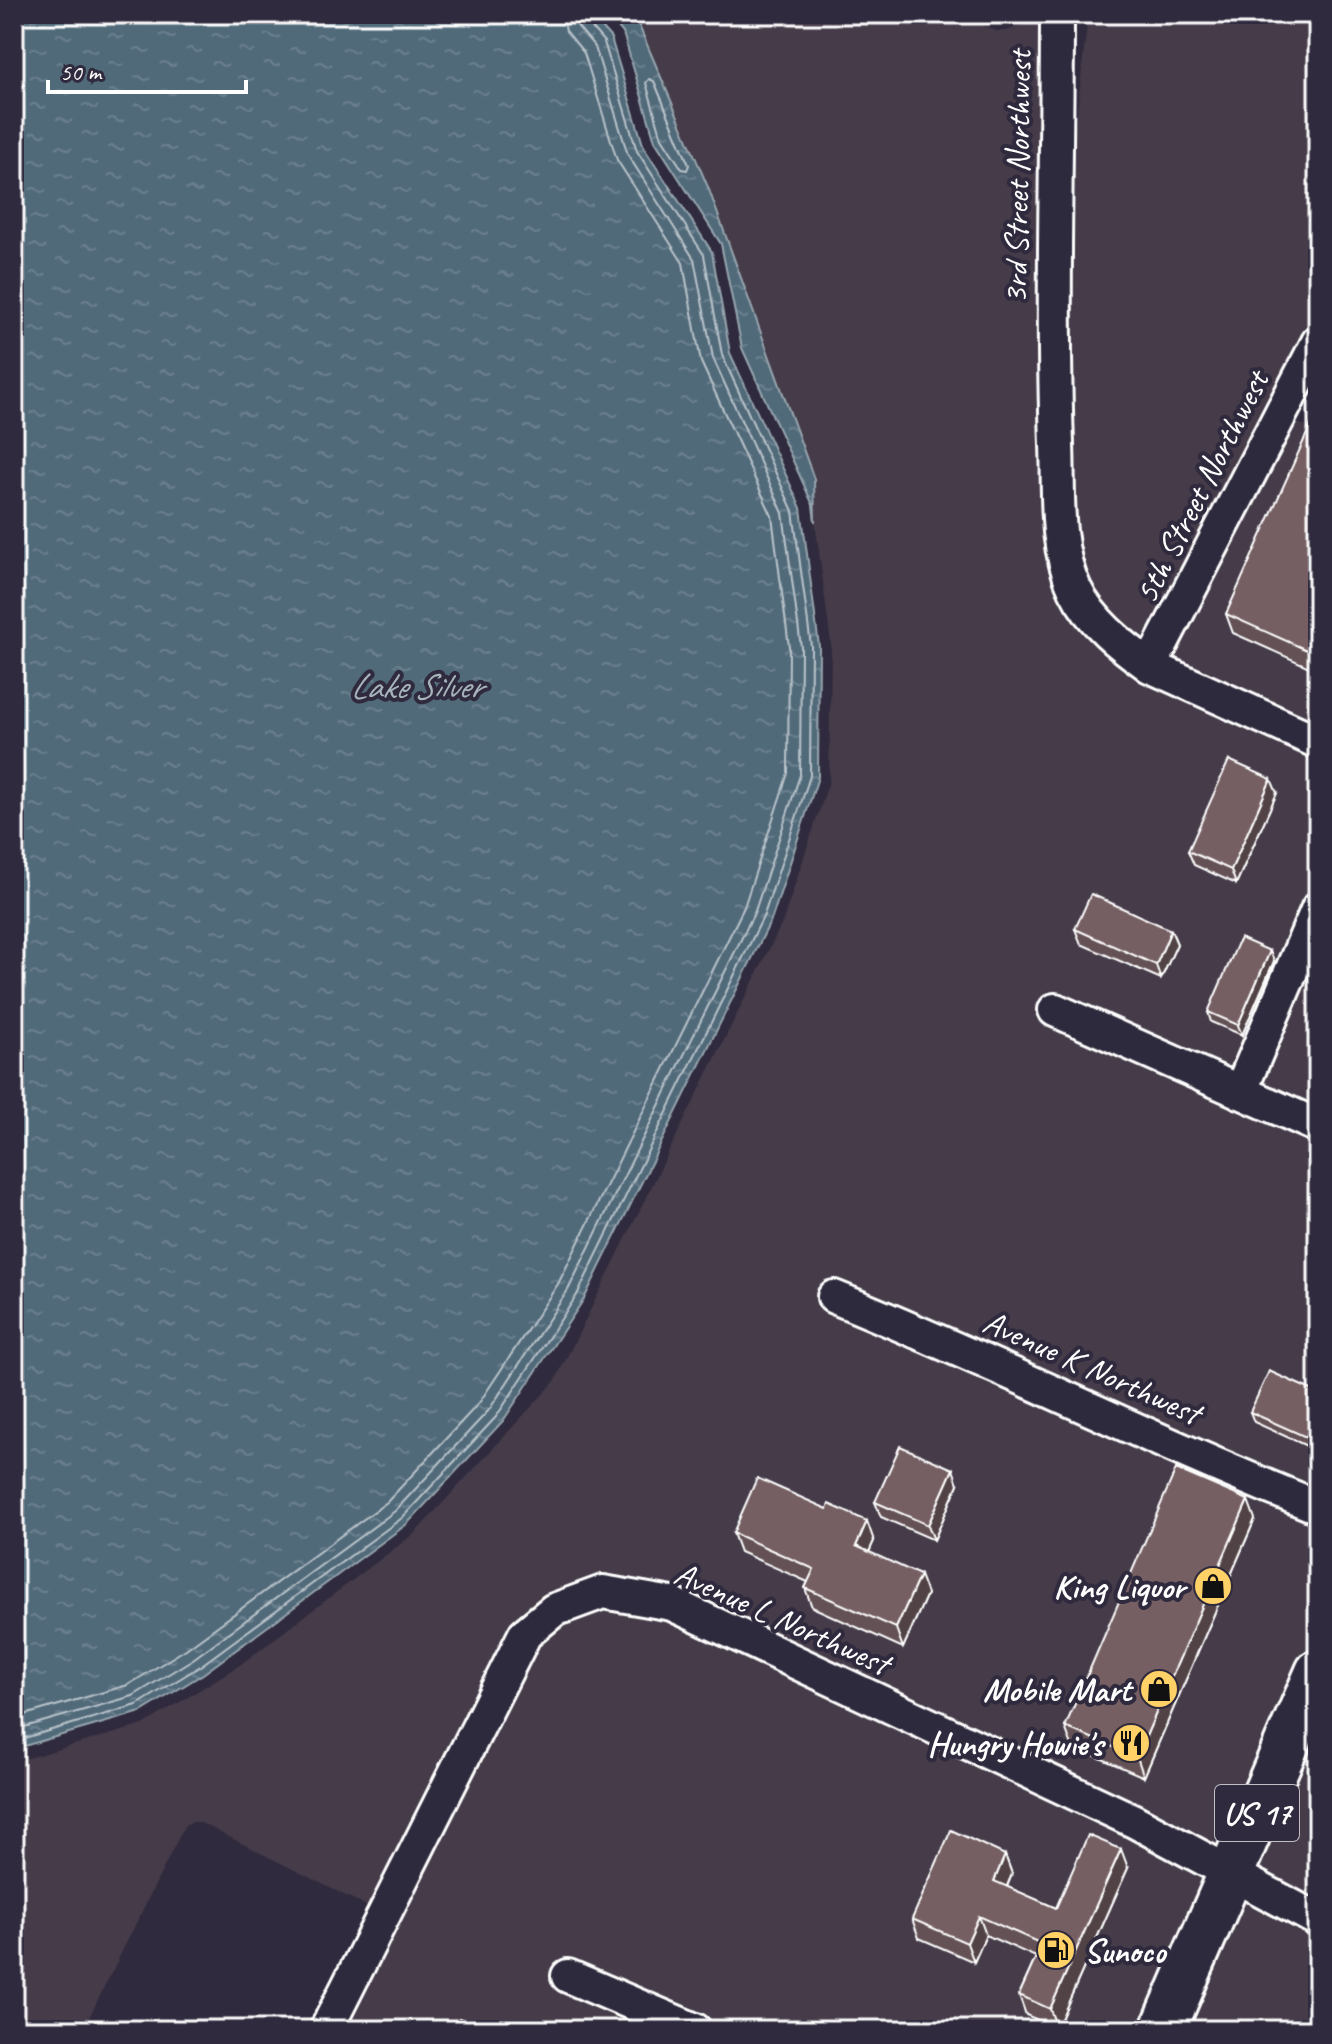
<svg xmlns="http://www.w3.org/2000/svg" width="1332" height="2044" font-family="Caveat,sans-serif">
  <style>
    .built { fill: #443a48 }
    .water { fill: url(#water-ripples); stroke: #97a6af; stroke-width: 2 }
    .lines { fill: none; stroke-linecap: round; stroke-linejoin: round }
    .shore { stroke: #b9c3ca; stroke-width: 2 }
    .minor-casing { stroke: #fff; stroke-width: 38 }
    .trunk-casing { stroke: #fff; stroke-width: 50 }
    .minor { stroke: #2f2a3d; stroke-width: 32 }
    .trunk { stroke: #2f2a3d; stroke-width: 44 }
    .wall { fill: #645154; stroke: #fff; stroke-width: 2 }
    .shaded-wall { fill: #514245; stroke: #fff; stroke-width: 2 }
    .building { fill: #745e62; stroke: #fff; stroke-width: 2 }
    .labels { text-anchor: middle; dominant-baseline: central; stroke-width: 8; stroke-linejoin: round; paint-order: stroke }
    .shield { fill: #2f2a3d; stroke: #c1bfc5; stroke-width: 2 }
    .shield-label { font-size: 32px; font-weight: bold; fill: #fff }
    .street-label { font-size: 34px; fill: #fff; stroke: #2f2a3d }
    .poi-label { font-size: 34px; font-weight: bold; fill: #fff; stroke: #2f2a3d; text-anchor: end }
    .water-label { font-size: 36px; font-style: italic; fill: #a8b4bc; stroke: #2f2a3d }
  </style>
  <defs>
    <pattern id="water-ripples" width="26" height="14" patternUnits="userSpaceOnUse" patternTransform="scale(2)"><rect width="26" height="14" fill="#516a7a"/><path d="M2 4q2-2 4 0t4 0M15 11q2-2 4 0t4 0" fill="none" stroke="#6b808e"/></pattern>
  </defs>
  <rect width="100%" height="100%" fill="#2f2a3d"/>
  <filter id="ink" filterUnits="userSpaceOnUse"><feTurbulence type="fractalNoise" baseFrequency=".0125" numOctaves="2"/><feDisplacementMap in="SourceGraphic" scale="16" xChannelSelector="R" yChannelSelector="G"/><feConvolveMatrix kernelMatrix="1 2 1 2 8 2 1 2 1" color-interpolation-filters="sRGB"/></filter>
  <g filter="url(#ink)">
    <g class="built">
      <path d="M 634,14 L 952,14 L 955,19 L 960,15 L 996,31 L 1006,31 L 1027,23 L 1038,25 L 1039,19 L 1060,14 L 1039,327 L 1085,629 L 1131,674 L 1155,687 L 1318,758 L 1318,873 L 1233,1072 L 1049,990 L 1037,1018 L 1318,1143 L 1318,1490 L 1258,1466 L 928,1319 L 828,1278 L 816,1306 L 916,1347 L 1246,1495 L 1318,1523 L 1318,1638 L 1225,1853 L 678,1590 L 551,1596 L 372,1909 L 199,1822 L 192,1822 L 185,1825 L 83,2030 L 14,2030 L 14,1762 L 143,1725 L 241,1664 L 415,1533 L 555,1381 L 782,923 L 829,781 L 831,645 L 815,522 L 814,479 L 708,187 Z"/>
      <path d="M 1088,14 L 1318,14 L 1318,298 L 1300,347 L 1146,645 L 1106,607 L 1088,581 L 1075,544 L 1067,339 L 1071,167 Z"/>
      <path d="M 1293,421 L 1318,431 L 1318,725 L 1170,659 Z"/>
      <path d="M 1318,943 L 1318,1109 L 1258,1083 Z"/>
      <path d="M 602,1608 L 667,1619 L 1127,1834 L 1212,1881 L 1148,2030 L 733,2030 L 668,2000 L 562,1957 L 550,1985 L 660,2030 L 342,2030 L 536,1644 L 560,1624 Z"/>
      <path d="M 1318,1706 L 1318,1903 L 1249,1866 Z"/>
      <path d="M 1236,1894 L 1318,1937 L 1318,2030 L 1177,2030 Z"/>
    </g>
    <g class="water">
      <path d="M 14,14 L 590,14 L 611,38 L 644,148 L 712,252 L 730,353 L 801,508 L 819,646 L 818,777 L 772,918 L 584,1299 L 503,1421 L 407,1524 L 203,1674 L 141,1712 L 14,1749 Z"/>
      <path d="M 607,14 L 634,14 L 708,187 L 814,479 L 815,522 L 813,505 L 742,348 L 721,244 L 655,141 L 623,33 Z"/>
    </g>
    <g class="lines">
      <g class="shore">
        <path d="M 649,79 L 654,81 L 689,165 L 687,170 L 682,169 L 662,138 L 646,83 Z"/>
        <path d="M 14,1718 L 128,1685 L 186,1649 L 387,1502 L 479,1403 L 558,1284 L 744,907 L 788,773 L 789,647 L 772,516 L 701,362 L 683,263 L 617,160 L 584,53 L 566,31 L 562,14"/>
        <path d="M 14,1730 L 133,1696 L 193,1659 L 395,1511 L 489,1410 L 568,1290 L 755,911 L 800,775 L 801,647 L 783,513 L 713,358 L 694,259 L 628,155 L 595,47 L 578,27 L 575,14"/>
        <path d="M 14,1741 L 137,1705 L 199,1667 L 402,1518 L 496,1417 L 577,1295 L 764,915 L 810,776 L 811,646 L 793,511 L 722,355 L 704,255 L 637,151 L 604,42 L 586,21 L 585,14"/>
      </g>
      <g class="minor-casing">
        <g id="minor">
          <path d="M 1057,14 C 1057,158 1052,301 1057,445 C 1059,492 1054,545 1075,589 C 1090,621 1122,646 1150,666 L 1318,742"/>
          <path d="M 1150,666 L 1318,342"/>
          <path d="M 1055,1010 L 1318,1126"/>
          <path d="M 1240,1092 L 1318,908"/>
          <path d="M 834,1297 C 997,1363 1154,1442 1318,1507"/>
          <path d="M 568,1976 L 695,2030"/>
          <path d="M 326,2030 L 525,1634 L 554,1610 L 603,1592 L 672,1604 L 1134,1821 L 1318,1920"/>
        </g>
      </g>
      <g class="trunk-casing">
        <path id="trunk" d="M 1163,2030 L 1318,1672"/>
      </g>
      <use href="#minor" class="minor"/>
      <use href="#trunk" class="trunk"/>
    </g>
    <g class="wall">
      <path d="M 1318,422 L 1318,671 L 1233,633 L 1226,614 Z"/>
      <path d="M 1277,793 L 1236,884 L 1194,865 L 1188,851 Z"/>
      <path d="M 1075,929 L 1171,930 L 1177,944 L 1161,979 L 1081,944 Z"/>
      <path d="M 1274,961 L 1242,1035 L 1211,1022 L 1208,1012 Z"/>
      <path d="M 1318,1393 L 1309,1447 L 1254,1422 L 1250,1412 Z"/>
      <path d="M 958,1484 L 934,1540 L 881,1517 L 875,1502 Z"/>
      <path d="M 1255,1519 L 1144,1777 L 1072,1746 L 1065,1727 Z"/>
      <path d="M 733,1533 L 874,1541 L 869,1552 L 927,1594 L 903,1648 L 812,1607 L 805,1588 L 808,1582 L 740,1552 Z"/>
      <path d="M 1005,1855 L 1012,1874 L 1007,1887 L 1056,1908 L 1128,1868 L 1057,2028 L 1026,2015 L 1019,1995 L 1036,1957 L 986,1935 L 974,1962 L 919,1938 L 912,1919 Z"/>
    </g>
    <g class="shaded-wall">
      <path d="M 1271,779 L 1277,793 L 1236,884 L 1231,870 Z"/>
      <path d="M 1171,930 L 1177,944 L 1161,979 L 1156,965 Z"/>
      <path d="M 1270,951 L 1274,961 L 1242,1035 L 1238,1025 Z"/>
      <path d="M 1318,1410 L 1318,1428 L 1309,1447 L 1306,1437 Z"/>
      <path d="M 953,1469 L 958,1484 L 934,1540 L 928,1525 Z"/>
      <path d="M 1248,1500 L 1255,1519 L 1144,1777 L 1137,1757 Z"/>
      <path d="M 867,1521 L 874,1541 L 863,1565 L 856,1546 Z"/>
      <path d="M 920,1575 L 927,1594 L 903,1648 L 896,1628 Z"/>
      <path d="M 1121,1849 L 1128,1868 L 1057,2028 L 1050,2009 Z"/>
      <path d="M 1005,1855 L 1012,1874 L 1001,1900 L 994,1881 Z"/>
      <path d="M 979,1916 L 986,1935 L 974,1962 L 967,1943 Z"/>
    </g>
    <g class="building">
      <path d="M 1313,420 L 1318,422 L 1318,655 L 1226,614 Z"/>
      <path d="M 1229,760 L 1271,779 L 1231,870 L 1188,851 Z"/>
      <path d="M 1091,894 L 1171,930 L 1156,965 L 1075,929 Z"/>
      <path d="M 1240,938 L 1270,951 L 1238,1025 L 1208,1012 Z"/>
      <path d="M 1269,1371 L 1318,1393 L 1318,1410 L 1306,1437 L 1250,1412 Z"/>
      <path d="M 900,1446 L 953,1469 L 928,1525 L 875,1502 Z"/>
      <path d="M 1176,1469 L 1248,1500 L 1137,1757 L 1065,1727 Z"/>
      <path d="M 757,1478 L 827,1509 L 829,1504 L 867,1521 L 856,1546 L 920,1575 L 896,1628 L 805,1588 L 814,1569 L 733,1533 Z"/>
      <path d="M 951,1830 L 1005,1855 L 994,1881 L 1056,1908 L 1088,1835 L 1121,1849 L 1050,2009 L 1019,1995 L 1042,1944 L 979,1916 L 967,1943 L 912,1919 Z"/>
      <path d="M 459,2018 L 486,2030 L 454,2030 Z"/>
    </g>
  </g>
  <defs>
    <g id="shop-disc" transform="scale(2)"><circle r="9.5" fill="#ffd166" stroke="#2f2a3d"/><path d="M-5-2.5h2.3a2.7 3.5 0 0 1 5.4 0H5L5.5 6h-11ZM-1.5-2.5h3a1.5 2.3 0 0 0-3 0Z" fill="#111"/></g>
    <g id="restaurant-disc" transform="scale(2)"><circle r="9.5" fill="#ffd166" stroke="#2f2a3d"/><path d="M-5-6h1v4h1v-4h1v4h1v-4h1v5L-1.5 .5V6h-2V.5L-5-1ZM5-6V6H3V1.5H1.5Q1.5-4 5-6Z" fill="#111"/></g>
    <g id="fuel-disc" transform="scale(2)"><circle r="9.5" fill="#ffd166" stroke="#2f2a3d"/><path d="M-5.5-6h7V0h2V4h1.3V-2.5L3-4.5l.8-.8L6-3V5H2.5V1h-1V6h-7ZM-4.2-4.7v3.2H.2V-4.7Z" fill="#111"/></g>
  </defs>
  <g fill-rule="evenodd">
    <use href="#shop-disc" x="1213" y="1586"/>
    <use href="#shop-disc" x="1159" y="1689"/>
    <use href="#restaurant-disc" x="1131" y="1743"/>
    <use href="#fuel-disc" x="1056" y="1950"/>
  </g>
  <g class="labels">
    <rect class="shield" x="1215" y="1785" width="84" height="56" rx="6"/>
    <g class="shield-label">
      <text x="1257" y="1813">US 17</text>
    </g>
    <g class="street-label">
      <text transform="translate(1017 177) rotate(-89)">3rd Street Northwest</text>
      <text transform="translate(1201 487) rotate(-63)">5th Street Northwest</text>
      <text transform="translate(1092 1367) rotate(24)">Avenue K Northwest</text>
      <text transform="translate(782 1618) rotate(24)">Avenue L Northwest</text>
    </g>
    <g class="poi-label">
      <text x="1185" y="1586">King Liquor</text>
      <text x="1131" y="1689">Mobile Mart</text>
      <text x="1103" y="1743">Hungry Howie's</text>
      <text x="1084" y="1950" text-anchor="start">Sunoco</text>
    </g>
    <g class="water-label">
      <text x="416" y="686">Lake Silver</text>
    </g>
  </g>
  <rect width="1332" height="2044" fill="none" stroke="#2f2a3d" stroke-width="48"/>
  <rect x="24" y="24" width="1284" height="1996" fill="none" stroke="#fff" stroke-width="3" filter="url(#ink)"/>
  <path d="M48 80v12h198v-12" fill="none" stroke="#ffffff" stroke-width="4"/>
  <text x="60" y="80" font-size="24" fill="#ffffff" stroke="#2f2a3d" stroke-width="6" paint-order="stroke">50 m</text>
</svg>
